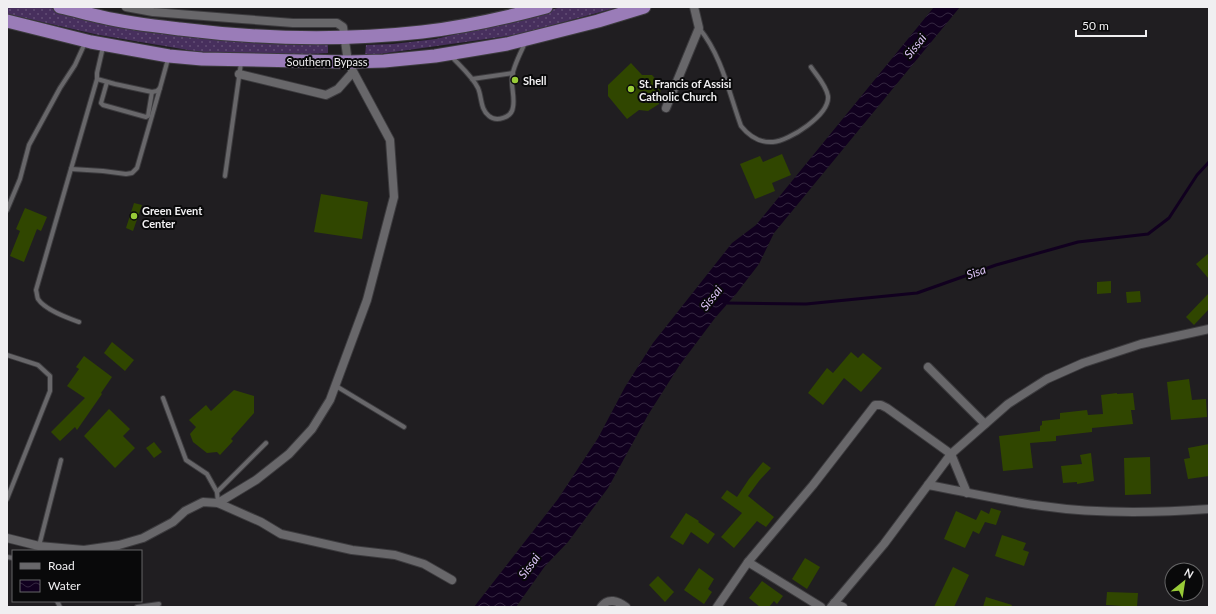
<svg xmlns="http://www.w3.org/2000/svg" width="1216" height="614" font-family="Lato,sans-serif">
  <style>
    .grass { fill: url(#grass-dots) }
    .water { fill: url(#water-waves) }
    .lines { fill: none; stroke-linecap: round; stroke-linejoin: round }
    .stream { stroke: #11001f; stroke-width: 3 }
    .building { fill: #304600 }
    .service-casing { stroke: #3c3b3e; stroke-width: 6 }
    .minor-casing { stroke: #3c3b3e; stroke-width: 10 }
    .trunk-casing { stroke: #3c3b3e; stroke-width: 15 }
    .service { stroke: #68676a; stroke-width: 4 }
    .minor { stroke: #68676a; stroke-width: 8 }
    .trunk { stroke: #9a7cb8; stroke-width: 13 }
    .poi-dot { fill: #98cb37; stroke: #09090a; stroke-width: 1.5 }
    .labels { text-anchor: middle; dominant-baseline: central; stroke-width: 4; stroke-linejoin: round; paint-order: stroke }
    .street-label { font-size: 11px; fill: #f0eff1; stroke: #09090a }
    .poi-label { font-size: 11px; font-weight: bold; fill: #f0eff1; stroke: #09090a; text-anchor: start }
    .water-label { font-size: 12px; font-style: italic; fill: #dfc6f9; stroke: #09090a }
  </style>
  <defs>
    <pattern id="grass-dots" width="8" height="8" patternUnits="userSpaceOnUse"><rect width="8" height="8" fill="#472f5d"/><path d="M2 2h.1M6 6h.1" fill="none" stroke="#624d75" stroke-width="1.8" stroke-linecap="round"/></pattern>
    <pattern id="water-waves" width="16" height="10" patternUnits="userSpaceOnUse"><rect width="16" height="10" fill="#11001f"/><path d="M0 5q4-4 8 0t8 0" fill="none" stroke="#342640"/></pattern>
  </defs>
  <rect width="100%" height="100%" fill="#201e21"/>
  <g class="grass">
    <path d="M 7,7 L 47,7 L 98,20 L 328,42 L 328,53 L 309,54 L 206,53 L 99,35 L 7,14 Z"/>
    <path d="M 562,7 L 619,7 L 516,35 L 365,56 L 366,45 L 393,44 L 436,39 Z"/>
  </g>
  <path class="water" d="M 934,7 L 960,7 L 774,233 L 759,264 L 736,294 L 715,318 L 679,366 L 648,415 L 608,488 L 568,542 L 545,566 L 516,607 L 474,607 L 558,499 L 598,438 L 625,387 L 653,343 L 732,243 L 756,225 Z"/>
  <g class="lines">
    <path class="stream" d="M 724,303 L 806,304 L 917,293 L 996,265 L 1078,242 L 1148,234 L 1169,218 L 1197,175 L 1209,162"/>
  </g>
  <g class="building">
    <path d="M 631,63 L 642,75 L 652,75 L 661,85 L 659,104 L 648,111 L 639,110 L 627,119 L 608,96 L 608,85 Z"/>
    <path d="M 782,154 L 791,175 L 772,183 L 775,191 L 755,199 L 740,164 L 760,156 L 763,162 Z"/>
    <path d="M 321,194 L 368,202 L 362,239 L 314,232 Z"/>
    <path d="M 134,203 L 142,205 L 133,231 L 126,228 Z"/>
    <path d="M 25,208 L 47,217 L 41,231 L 37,229 L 24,262 L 10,256 L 20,231 L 16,229 Z"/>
    <path d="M 1209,253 L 1209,279 L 1196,264 Z"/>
    <path d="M 1111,281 L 1111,293 L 1097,294 L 1097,282 Z"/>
    <path d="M 1140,291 L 1141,302 L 1127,303 L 1126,292 Z"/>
    <path d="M 1209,293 L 1209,309 L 1194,325 L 1186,317 Z"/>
    <path d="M 112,342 L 134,360 L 125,371 L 104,353 Z"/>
    <path d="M 851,352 L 858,358 L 863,353 L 882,368 L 861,392 L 844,378 L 823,405 L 808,393 L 827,368 L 833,373 Z"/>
    <path d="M 84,356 L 112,377 L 101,393 L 102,394 L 77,430 L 75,427 L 60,441 L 51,432 L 85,398 L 67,386 L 79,369 L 76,367 Z"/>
    <path d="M 1189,379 L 1192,400 L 1206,399 L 1207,417 L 1171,420 L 1167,382 Z"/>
    <path d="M 234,390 L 254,396 L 254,413 L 231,439 L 233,441 L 220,455 L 217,452 L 207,453 L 193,442 L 190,434 L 196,427 L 189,420 L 206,405 L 211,411 Z"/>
    <path d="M 1117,393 L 1117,394 L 1133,393 L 1135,410 L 1131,410 L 1133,424 L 1092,428 L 1092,432 L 1056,436 L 1056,441 L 1030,443 L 1033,468 L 1003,471 L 999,436 L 1040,431 L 1040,426 L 1042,425 L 1042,421 L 1060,419 L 1060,413 L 1087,410 L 1088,415 L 1103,414 L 1101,395 Z"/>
    <path d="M 109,409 L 130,429 L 123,436 L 135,448 L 115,468 L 84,436 Z"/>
    <path d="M 154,442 L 162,452 L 154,458 L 146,448 Z"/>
    <path d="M 1209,444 L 1209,476 L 1188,479 L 1184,459 L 1190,458 L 1188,448 Z"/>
    <path d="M 1091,453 L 1094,481 L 1077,484 L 1077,482 L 1063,483 L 1061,466 L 1082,464 L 1080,455 Z"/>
    <path d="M 1150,457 L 1151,494 L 1125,495 L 1124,458 Z"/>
    <path d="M 763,462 L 771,468 L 759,481 L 748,496 L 774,517 L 766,527 L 757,521 L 734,548 L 721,537 L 742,513 L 721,498 L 727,490 L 737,497 L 749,479 Z"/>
    <path d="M 991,508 L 1001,511 L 996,525 L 985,522 L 979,534 L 973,531 L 965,548 L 944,539 L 956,511 L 976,520 L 981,510 L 989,514 Z"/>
    <path d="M 686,513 L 699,521 L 698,522 L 715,534 L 708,544 L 691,532 L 683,545 L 670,537 Z"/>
    <path d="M 1002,535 L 1026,543 L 1023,550 L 1029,552 L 1024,566 L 995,556 Z"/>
    <path d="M 805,558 L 820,567 L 807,589 L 792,579 Z"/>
    <path d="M 953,567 L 969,575 L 954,607 L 934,607 Z"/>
    <path d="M 699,568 L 714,579 L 708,589 L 712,592 L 704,604 L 684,590 Z"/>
    <path d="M 658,576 L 674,592 L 665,602 L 649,585 Z"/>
    <path d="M 762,581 L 783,596 L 777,604 L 774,601 L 769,607 L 760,607 L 749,598 Z"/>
    <path d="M 1107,592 L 1138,593 L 1137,607 L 1106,605 Z"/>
    <path d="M 986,597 L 1012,605 L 1011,607 L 983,607 Z"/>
  </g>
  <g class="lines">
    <g class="service-casing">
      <g id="service">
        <path d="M 699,28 C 722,56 729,93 741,126 C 749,136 760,143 773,142 C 789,141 830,115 828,96 C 826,85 817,76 811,67"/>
        <path d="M 103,47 L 97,73 L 97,79 L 115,84 L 152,92 L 157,91 L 160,88 L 168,59"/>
        <path d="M 450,55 C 459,65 472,76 478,88 C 482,97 480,109 489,116 C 496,122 512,118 513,107 C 515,97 511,87 512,77 C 513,67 521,52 525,43"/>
        <path d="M 472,79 L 513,73"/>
        <path d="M 107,82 L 101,103 L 103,105 L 146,117 L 148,116 L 152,92"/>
        <path d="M 71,169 L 103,171 L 126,174 L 132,173 L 137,168 L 160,88"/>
        <path d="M 225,176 L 241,63"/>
        <path d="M 7,210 L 20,179 L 29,145 L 60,88 L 75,65 L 85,43"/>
        <path d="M 79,322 C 68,318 45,310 38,299 C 37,297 37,293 36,290 L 97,79"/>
        <path d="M 7,355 L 38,365 L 50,376 L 50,391 L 7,499"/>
        <path d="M 336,386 L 404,427"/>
        <path d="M 163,398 L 186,460 L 207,474 L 217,492 L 218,503"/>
        <path d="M 217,492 L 266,443"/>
        <path d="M 39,546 L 61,460"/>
        <path d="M 7,557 L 13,558"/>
        <path d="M 57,601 L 60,607"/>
        <path d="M 137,607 L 159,604"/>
      </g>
    </g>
    <g class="minor-casing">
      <g id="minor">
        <path d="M 126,7 L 153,12 L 242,19 L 293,23 L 337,23 L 343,27 L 348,62 L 390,140 L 394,197 L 367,300 L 330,400 L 312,429 L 289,454 L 256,480 L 218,503"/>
        <path d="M 239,74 L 326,95 L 338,89 L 353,72"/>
        <path d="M 666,108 L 699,28 L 694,7"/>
        <path d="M 928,367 L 985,424"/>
        <path d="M 928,485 C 966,492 1004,501 1042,506 C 1097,514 1153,513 1209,509"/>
        <path d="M 7,538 L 39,546 L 84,550 L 119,545 L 143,538 L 173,522 L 185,511 L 203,502 L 218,503 L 261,522 L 281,534 L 352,550 L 395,555 L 424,564 L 452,580"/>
        <path d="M 748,562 L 821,607"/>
        <path d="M 834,603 L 843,607"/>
        <path d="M 601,607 C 608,597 618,601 626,607"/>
        <path d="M 717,607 L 748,562 L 813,485 L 875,405 L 881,405 L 887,408 L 951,454 L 967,493"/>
        <path d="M 831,607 L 884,544 L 951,454 L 1008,404 L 1047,379 L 1083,363 L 1141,344 L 1209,329"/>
      </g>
    </g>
    <g class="trunk-casing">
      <g id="trunk">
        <path d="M 60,7 C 74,10 88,14 102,17 C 127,23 154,26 180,29 C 260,39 341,41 422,32 C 464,27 505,18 546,7"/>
        <path d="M 7,21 L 91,42 L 169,56 L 202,59 L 348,62 L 384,61 L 435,56 L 507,44 L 598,21 L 644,7"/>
      </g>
    </g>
    <use href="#service" class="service"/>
    <use href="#minor" class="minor"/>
    <use href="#trunk" class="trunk"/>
  </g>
  <g class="poi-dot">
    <circle cx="515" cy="80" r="4"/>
    <circle cx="631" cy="89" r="4"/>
    <circle cx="134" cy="216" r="4"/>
  </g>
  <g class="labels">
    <g class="street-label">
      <text x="327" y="61">Southern Bypass</text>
    </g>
    <g class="poi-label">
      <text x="523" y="80">Shell</text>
      <text x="639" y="83">St. Francis of Assisi<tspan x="639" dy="13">Catholic Church</tspan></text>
      <text x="142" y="210">Green Event<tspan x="142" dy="13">Center</tspan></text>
    </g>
    <g class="water-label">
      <text transform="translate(915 46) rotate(-51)">Sissai</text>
      <text transform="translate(976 272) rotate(-20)">Sisa</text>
      <text transform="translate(711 298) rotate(-52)">Sissai</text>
      <text transform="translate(529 566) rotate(-54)">Sissai</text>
    </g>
  </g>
  <rect width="1216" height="614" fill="none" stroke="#f0eff1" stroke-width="16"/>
  <rect x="12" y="550" width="130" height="52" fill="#09090a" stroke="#656566"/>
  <rect x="20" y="563" width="20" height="6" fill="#68676a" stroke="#656566"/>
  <text x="48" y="570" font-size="12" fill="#f0eff1">Road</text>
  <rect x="20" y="580" width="20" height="12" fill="url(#water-waves)" stroke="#656566"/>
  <text x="48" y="590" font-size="12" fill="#f0eff1">Water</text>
  <g transform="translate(1184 582) rotate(30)"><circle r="19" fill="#09090a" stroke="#656566"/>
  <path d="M0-3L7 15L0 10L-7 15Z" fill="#98cb37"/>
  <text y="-6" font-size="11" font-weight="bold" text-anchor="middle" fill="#f0eff1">N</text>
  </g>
  <path d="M1076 30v6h70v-6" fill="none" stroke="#f0eff1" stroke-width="2"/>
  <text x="1082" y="30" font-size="12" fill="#f0eff1" stroke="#09090a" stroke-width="3" paint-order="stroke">50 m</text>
</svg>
